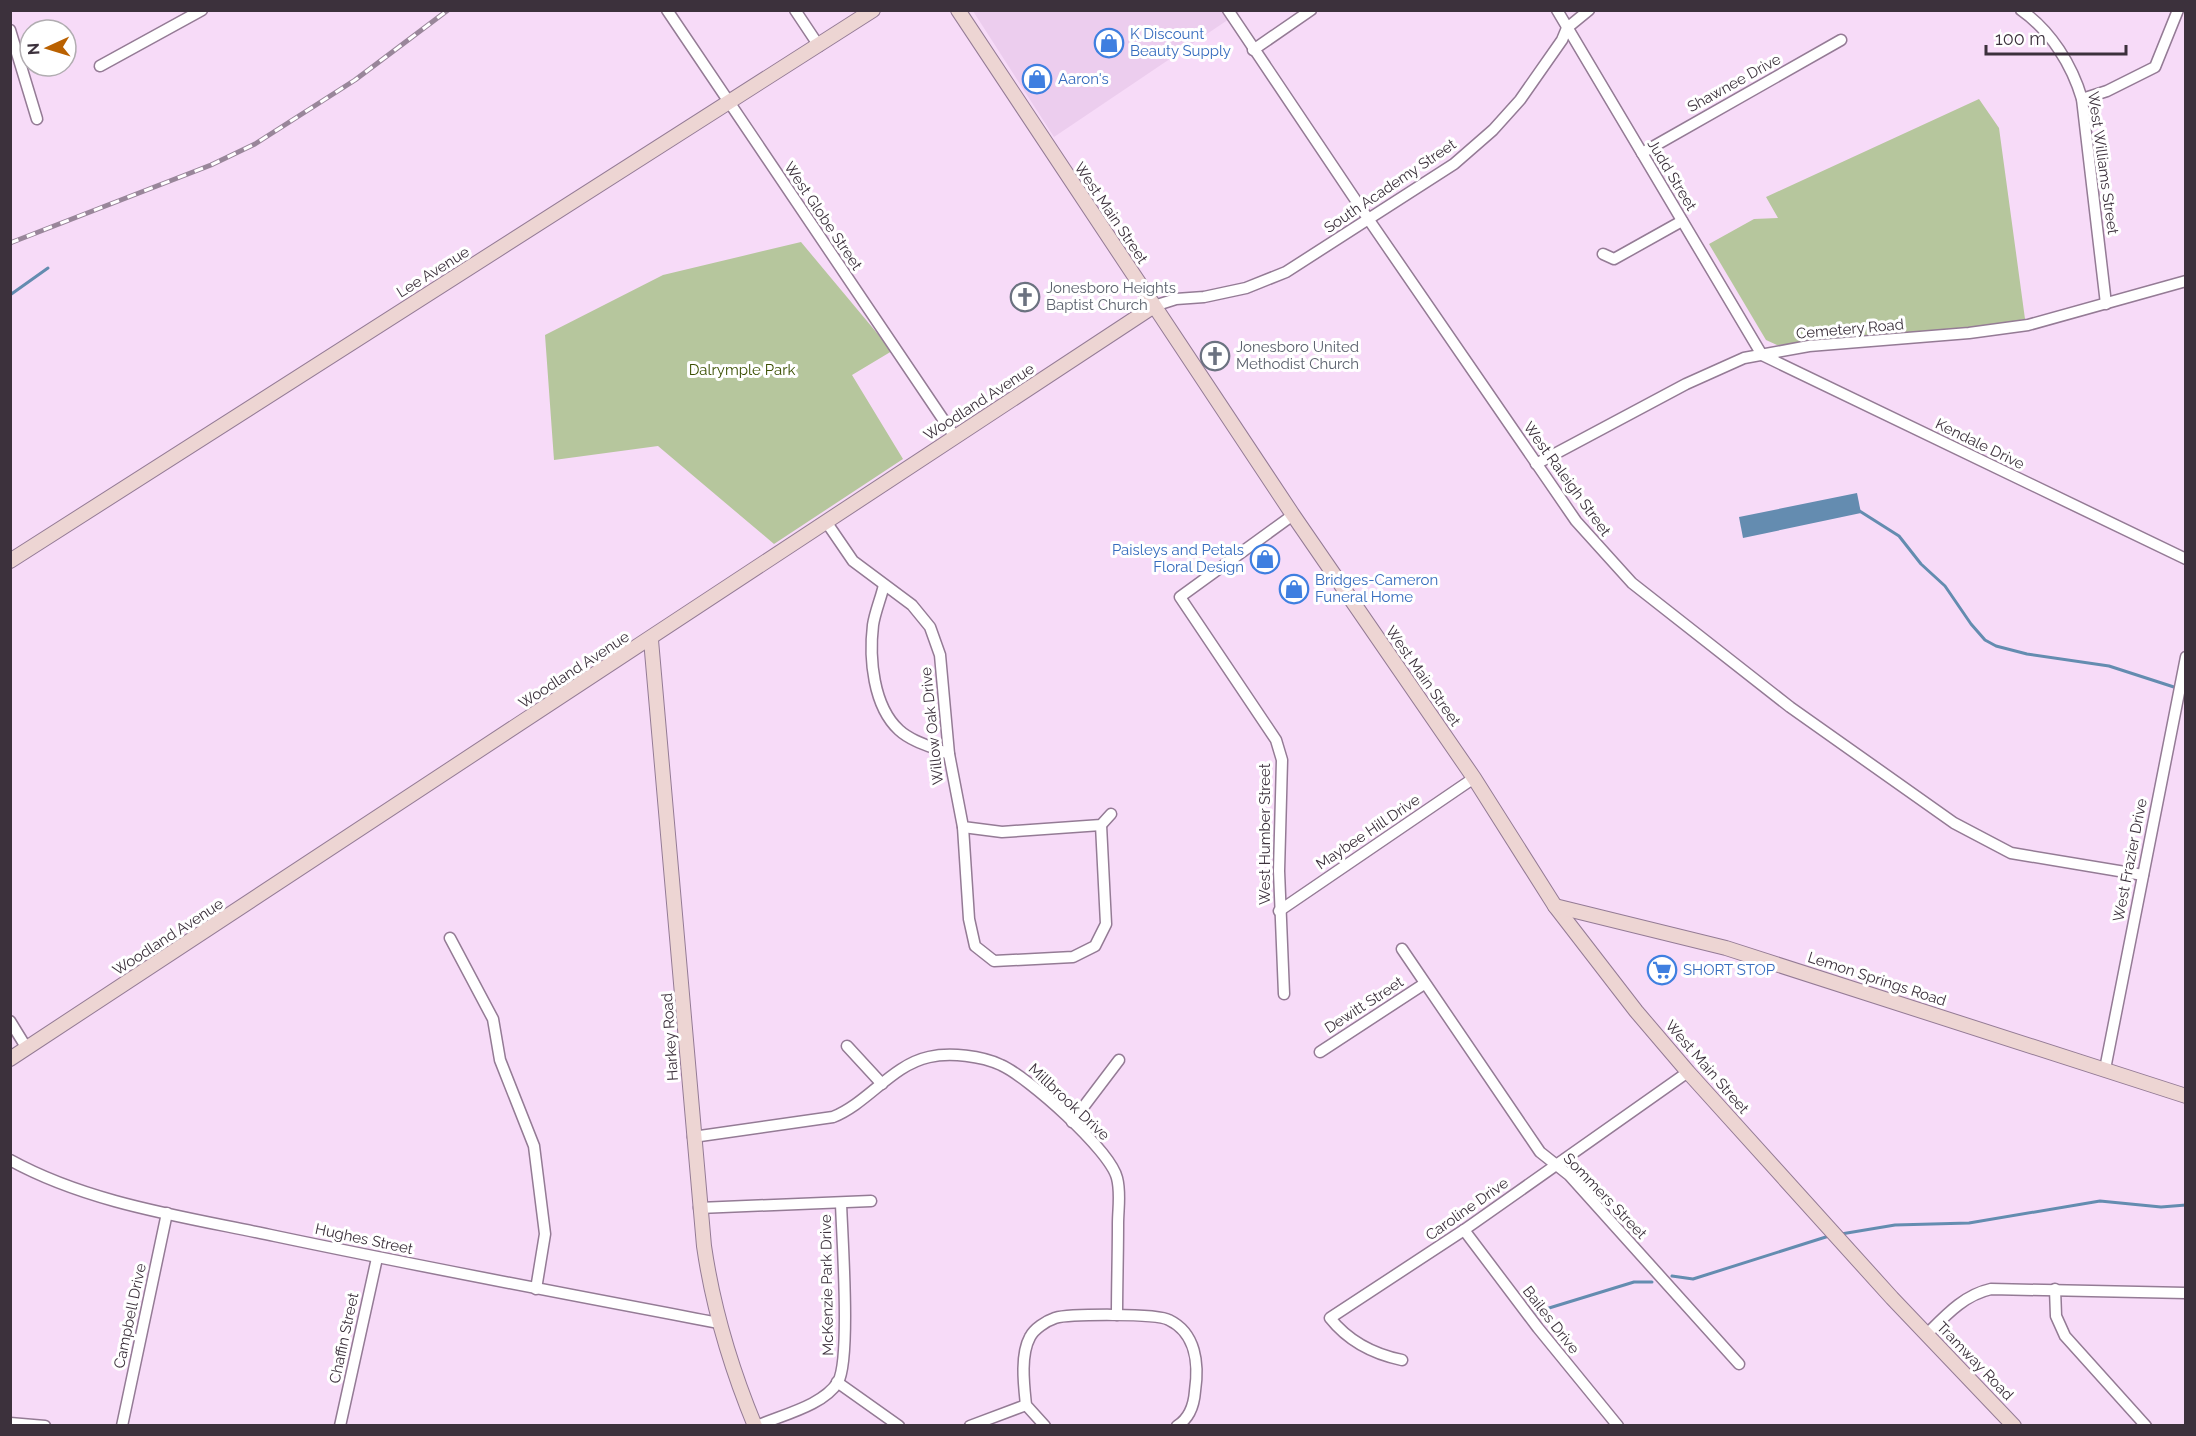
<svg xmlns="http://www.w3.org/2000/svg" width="2196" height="1436" font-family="Raleway,sans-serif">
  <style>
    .built { fill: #eccdee }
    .green { fill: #b6c69d }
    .water { fill: #648cb0 }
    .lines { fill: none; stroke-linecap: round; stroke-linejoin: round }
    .stream { stroke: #648cb0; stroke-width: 3 }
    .street-casing { stroke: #947b95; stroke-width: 13 }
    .secondary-casing { stroke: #947b95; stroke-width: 16 }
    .street { stroke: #fff; stroke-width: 10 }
    .secondary { stroke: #edd5d3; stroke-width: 14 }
    .rail-casing { stroke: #99869a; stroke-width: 5 }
    .rail { stroke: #fff; stroke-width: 3; stroke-dasharray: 9; stroke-linecap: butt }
    .labels { text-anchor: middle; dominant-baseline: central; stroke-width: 6; stroke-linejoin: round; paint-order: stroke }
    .shop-label { font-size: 15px; fill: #366cbe; stroke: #fff; text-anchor: start }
    .street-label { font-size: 15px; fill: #3c313c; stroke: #fff }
    .worship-label { font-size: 15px; fill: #5b616d; stroke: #fff; text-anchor: start }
    .park-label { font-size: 15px; fill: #3a4f00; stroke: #fff }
  </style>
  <rect width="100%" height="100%" fill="#f7dbf8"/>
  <path class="built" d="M 973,11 L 1241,11 L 1054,137 Z"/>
  <g class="green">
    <path d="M 1979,99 L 1999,128 L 2025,319 C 1944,336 1860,337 1777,345 L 1766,340 L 1709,244 L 1754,219 L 1778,218 L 1766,197 Z"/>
    <path d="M 801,242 L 892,351 L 852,375 L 903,459 L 774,544 L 658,446 L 554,460 L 545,335 L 663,275 Z"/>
  </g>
  <path class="water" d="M 1857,493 L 1861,513 L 1743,538 L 1739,517 Z"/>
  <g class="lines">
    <g class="stream">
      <path d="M 10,295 L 48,268"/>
      <path d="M 1858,510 L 1899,536 L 1921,564 L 1945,586 L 1971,624 L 1985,640 L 1996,646 L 2027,654 L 2109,666 L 2177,688"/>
      <path d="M 1841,1234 L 1895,1225 L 1969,1223 L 2100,1201 L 2161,1207 L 2186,1205"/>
      <path d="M 1672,1276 L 1693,1279 L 1829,1236"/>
      <path d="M 1536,1312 L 1634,1282 L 1652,1282"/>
    </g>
    <g class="street-casing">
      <g id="street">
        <path d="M 667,10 L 955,437"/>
        <path d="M 795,10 L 819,46"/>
        <path d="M 1228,10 L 1369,220 L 1576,521 L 1632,583 L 1790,707 L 1954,823 L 2011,853 L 2143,875"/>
        <path d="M 1557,10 L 1762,355 L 2186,559"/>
        <path d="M 2021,10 C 2051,31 2072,65 2082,99 L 2106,304"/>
        <path d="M 10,30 L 37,119"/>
        <path d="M 1253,50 L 1311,10"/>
        <path d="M 100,66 L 202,10"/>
        <path d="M 2082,99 L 2107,91 L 2155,67 L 2178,10"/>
        <path d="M 1642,153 L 1841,40"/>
        <path d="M 1603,254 L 1614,259 L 1682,221"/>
        <path d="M 1154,306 L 1176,299 L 1204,297 L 1246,288 L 1286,272 L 1454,164 L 1493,130 L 1520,100 L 1562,40 L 1567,28 L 1589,10"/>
        <path d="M 1536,464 L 1686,384 L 1744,358 L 1809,346 L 1969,333 L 2028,325 L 2186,281"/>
        <path d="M 827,523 L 853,561 L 912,605 L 930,627 L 940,655 L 949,754 L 963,827 L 1002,832 L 1101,825 L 1111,814"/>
        <path d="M 884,585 C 881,598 875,612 873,625 C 869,658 873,706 899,730 C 912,742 933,747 949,754"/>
        <path d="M 963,827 L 969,919 L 975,946 L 994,961 L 1073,957 L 1095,946 L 1106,924 L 1101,825"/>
        <path d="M 1279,911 L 1474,778"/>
        <path d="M 450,938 L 493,1019 L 500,1060 L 534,1146 L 545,1234 L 536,1289"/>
        <path d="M 1402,949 L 1540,1152 L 1569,1175 L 1739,1364"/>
        <path d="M 1284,994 L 1279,871 L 1282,760 L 1276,740 L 1180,597 L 1293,515"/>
        <path d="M 10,1021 L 26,1047"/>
        <path d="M 847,1046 L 882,1084"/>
        <path d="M 1320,1052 L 1424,984"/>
        <path d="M 2105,1069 L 2186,657"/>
        <path d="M 1072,1122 L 1119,1060"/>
        <path d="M 693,1137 L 833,1117 C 868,1103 892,1065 929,1057 C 950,1052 982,1056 1001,1065 C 1028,1077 1110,1150 1117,1178 C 1121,1193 1118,1209 1118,1224 C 1118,1254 1117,1285 1117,1315"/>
        <path d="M 10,1160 C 90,1204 186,1217 275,1236 C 422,1267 571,1295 719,1323"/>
        <path d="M 699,1208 L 871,1201"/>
        <path d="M 1464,1230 L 1538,1328 L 1618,1426"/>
        <path d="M 2055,1289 L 2056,1316 L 2065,1336 L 2146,1426"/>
        <path d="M 1927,1334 C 1946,1315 1964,1295 1991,1289 L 2186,1293"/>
        <path d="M 1402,1360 C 1373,1354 1349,1342 1330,1318 L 1464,1230 L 1688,1072"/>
        <path d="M 837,1382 L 899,1426"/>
        <path d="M 10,1423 L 45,1426"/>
        <path d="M 122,1426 L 167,1213"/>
        <path d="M 340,1426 L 377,1258"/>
        <path d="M 757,1426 C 781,1415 823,1406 838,1382 C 851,1359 842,1236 841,1203"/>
        <path d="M 970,1426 L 1026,1405"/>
        <path d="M 1045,1426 L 1026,1405 C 1024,1386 1020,1355 1030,1337 C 1034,1329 1046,1321 1055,1318 C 1069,1314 1157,1313 1169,1320 C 1196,1333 1199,1364 1195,1391 C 1194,1405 1190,1418 1177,1426"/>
      </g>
    </g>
    <g class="secondary-casing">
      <g id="secondary">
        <path d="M 958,10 L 1293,515 L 1474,778 L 1555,906 L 1636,1011 L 1688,1072 L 1892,1298 L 2014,1426"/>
        <path d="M 10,561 L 873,10"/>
        <path d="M 651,640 L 704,1246 C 713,1308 731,1368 755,1426"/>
        <path d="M 1555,906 L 1726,948 L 2186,1096"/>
        <path d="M 10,1059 L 1154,306"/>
      </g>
    </g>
    <use href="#street" class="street"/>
    <use href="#secondary" class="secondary"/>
    <g class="rail-casing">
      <path id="rail" d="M 10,243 L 211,165 L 255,144 L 355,80 L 448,10"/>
    </g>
    <use href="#rail" class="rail"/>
  </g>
  <defs>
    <g id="shop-ring" transform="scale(1.5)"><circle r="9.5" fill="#fff" stroke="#3f7fe0" stroke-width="1.5"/><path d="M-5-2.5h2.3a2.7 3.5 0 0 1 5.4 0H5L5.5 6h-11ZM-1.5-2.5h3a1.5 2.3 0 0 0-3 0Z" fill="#3f7fe0"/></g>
    <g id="church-ring" transform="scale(1.5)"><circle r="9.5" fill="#fff" stroke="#6b7280" stroke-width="1.5"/><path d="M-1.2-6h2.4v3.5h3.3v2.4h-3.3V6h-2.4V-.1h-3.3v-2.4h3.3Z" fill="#6b7280"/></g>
    <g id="supermarket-ring" transform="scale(1.5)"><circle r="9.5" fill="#fff" stroke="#3f7fe0" stroke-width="1.5"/><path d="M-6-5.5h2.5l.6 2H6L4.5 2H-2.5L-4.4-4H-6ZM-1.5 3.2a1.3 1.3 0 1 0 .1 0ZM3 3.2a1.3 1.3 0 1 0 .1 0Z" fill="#3f7fe0"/></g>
  </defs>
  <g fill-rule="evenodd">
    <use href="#shop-ring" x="1109" y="43"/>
    <use href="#shop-ring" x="1037" y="79"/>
    <use href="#church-ring" x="1025" y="297"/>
    <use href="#church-ring" x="1215" y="356"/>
    <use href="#shop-ring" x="1265" y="559"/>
    <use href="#shop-ring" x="1294" y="589"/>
    <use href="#supermarket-ring" x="1662" y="970"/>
  </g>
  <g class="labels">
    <g class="shop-label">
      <text x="1130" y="34">K Discount<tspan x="1130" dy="17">Beauty Supply</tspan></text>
      <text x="1058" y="79">Aaron's</text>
      <text x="1244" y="550" text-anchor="end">Paisleys and Petals<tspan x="1244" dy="17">Floral Design</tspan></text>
      <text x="1315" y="580">Bridges-Cameron<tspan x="1315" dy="17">Funeral Home</tspan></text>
      <text x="1683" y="970">SHORT STOP</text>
    </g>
    <g class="street-label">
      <text transform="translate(1734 83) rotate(-29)">Shawnee Drive</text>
      <text transform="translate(2103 163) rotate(82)">West Williams Street</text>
      <text transform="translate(1672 175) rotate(59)">Judd Street</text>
      <text transform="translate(1390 186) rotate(-34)">South Academy Street</text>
      <text transform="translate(1111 213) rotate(56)">West Main Street</text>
      <text transform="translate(823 216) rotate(56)">West Globe Street</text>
      <text transform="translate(433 272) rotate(-32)">Lee Avenue</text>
      <text transform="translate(1850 329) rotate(-5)">Cemetery Road</text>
      <text transform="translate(979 402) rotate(-33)">Woodland Avenue</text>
      <text transform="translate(1980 444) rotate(26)">Kendale Drive</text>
      <text transform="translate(1567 479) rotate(54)">West Raleigh Street</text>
      <text transform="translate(574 670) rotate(-33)">Woodland Avenue</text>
      <text transform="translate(1423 676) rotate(55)">West Main Street</text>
      <text transform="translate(932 726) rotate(-96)">Willow Oak Drive</text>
      <text transform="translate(1368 832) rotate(-34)">Maybee Hill Drive</text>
      <text transform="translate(1265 834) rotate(-90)">West Humber Street</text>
      <text transform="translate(2130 860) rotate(-79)">West Frazier Drive</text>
      <text transform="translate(168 937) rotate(-33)">Woodland Avenue</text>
      <text transform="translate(1877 979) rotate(18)">Lemon Springs Road</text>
      <text transform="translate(1364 1005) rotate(-33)">Dewitt Street</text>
      <text transform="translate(670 1037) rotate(-94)">Harkey Road</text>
      <text transform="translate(1707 1067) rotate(49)">West Main Street</text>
      <text transform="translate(1069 1102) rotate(43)">Millbrook Drive</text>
      <text transform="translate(1605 1196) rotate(46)">Sommers Street</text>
      <text transform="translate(1467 1209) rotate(-35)">Caroline Drive</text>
      <text transform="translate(364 1239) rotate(12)">Hughes Street</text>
      <text transform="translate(827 1285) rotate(-91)">McKenzie Park Drive</text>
      <text transform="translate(130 1316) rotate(-78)">Campbell Drive</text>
      <text transform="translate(1551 1320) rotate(52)">Bailes Drive</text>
      <text transform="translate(344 1338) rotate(-78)">Chaffin Street</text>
      <text transform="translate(1975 1361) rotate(46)">Tramway Road</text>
    </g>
    <g class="worship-label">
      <text x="1046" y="288">Jonesboro Heights<tspan x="1046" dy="17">Baptist Church</tspan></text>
      <text x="1236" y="347">Jonesboro United<tspan x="1236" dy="17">Methodist Church</tspan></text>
    </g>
    <g class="park-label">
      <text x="742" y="370">Dalrymple Park</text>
    </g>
  </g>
  <rect width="2196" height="1436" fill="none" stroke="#3c313c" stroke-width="24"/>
  <g transform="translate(48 48) rotate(266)"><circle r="28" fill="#ffffff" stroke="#b1adb1" stroke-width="1.5"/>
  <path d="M0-4.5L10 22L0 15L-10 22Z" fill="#ba6100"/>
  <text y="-9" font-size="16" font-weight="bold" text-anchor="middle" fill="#3c313c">N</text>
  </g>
  <path d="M1986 45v9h140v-9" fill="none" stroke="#3c313c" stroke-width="3"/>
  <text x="1995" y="45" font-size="18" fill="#3c313c" stroke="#ffffff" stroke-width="4.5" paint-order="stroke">100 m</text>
</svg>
